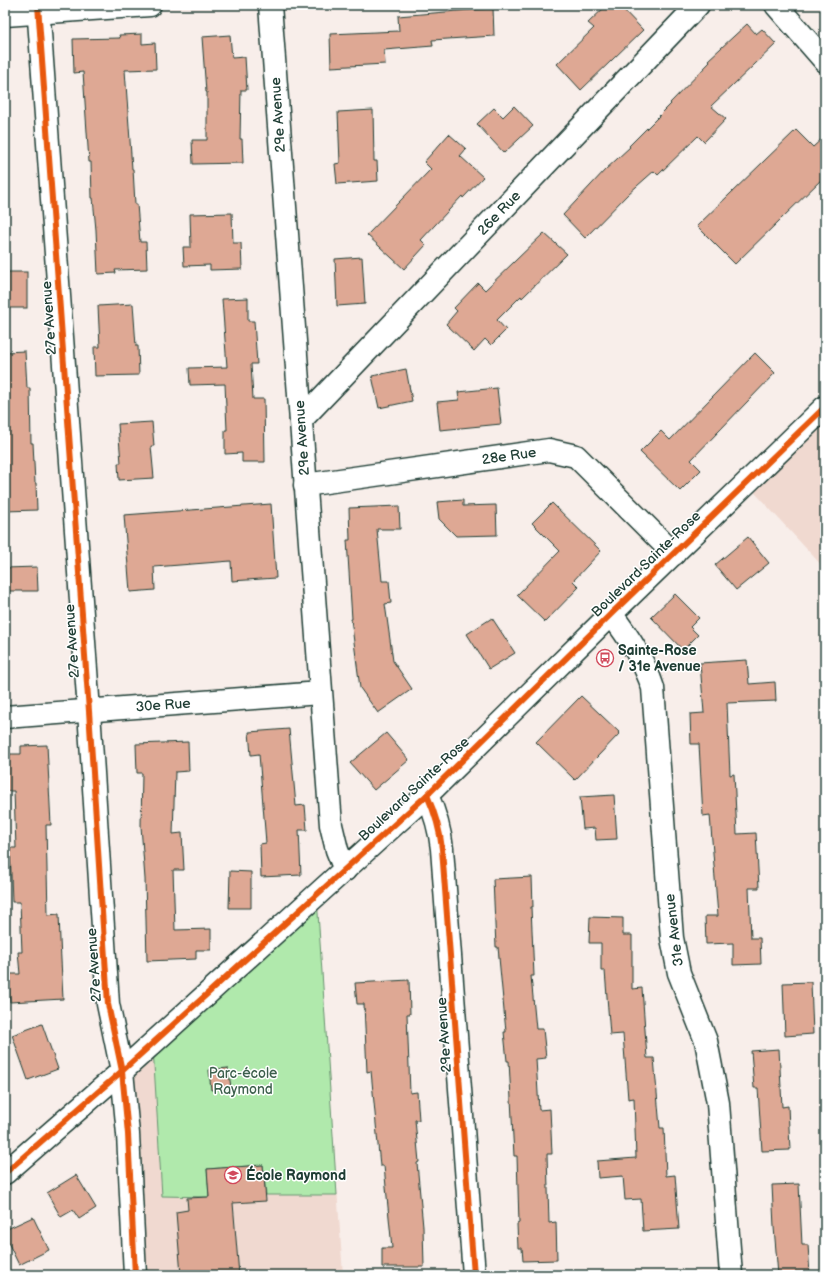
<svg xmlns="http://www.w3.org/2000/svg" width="830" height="1280" font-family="'Balsamiq Sans',sans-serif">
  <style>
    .built { fill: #f0d9d0 }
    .green { fill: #b0e9ac; stroke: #689370 }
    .building { fill: #dea894; stroke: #1f3d34 }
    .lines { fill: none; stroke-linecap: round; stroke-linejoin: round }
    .minor-casing { stroke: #1f3d34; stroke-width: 25 }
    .minor { stroke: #fff; stroke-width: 22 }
    .cycleway-casing { stroke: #fff; stroke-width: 8 }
    .cycleway { stroke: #e8590c; stroke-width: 6 }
    .labels { text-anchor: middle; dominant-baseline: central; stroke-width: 3; stroke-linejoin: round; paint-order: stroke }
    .street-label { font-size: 14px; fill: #1f3d34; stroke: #fff }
    .poi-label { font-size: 14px; font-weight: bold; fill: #1f3d34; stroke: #fff; text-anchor: start }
    .park-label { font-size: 14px; fill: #3c5f4c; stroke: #fff }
  </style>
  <rect width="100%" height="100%" fill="#f8eeea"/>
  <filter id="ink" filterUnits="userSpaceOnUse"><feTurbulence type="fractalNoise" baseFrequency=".025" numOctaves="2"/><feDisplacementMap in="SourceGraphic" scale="8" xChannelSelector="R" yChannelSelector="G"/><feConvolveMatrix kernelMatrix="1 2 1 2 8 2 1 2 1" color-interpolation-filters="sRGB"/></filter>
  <g filter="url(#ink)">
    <g class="built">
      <path d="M 825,407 L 825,569 L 745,482 Z"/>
      <path d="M 317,898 L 343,1275 L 137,1275 L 124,1075 Z"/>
    </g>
    <path class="green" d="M 317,898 L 337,1195 L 266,1195 L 263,1165 L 207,1169 L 209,1197 L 162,1196 L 153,1048 Z"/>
    <g class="building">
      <path d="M 607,5 L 619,5 L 643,30 L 581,90 L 557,64 L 594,28 L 588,23 Z"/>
      <path d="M 493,8 L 494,36 L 432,40 L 433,46 L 384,50 L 385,64 L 331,67 L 330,34 L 399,31 L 398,16 Z"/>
      <path d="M 747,24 L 756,34 L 762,29 L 776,44 L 711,106 L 726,119 L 704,142 L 698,136 L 658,175 L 654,171 L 628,194 L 585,238 L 563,215 L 605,170 L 630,147 L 629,146 L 671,104 L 670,103 L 710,62 L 708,60 Z"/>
      <path d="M 142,34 L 142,44 L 155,43 L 156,69 L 125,70 L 132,169 L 133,169 L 135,204 L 137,204 L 140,242 L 146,242 L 147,269 L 115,270 L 116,273 L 98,274 L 96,230 L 93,198 L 92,198 L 91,162 L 89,162 L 83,72 L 74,73 L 73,39 L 120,38 L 119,35 Z"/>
      <path d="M 230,35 L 232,58 L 245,57 L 247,90 L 241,90 L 240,139 L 242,139 L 243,163 L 193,164 L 192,140 L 207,140 L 207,92 L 206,92 L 202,37 Z"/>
      <path d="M 514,106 L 533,126 L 504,153 L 477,124 L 494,108 L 503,117 Z"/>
      <path d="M 373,110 L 374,161 L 377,161 L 378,181 L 337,184 L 335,164 L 340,163 L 338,112 Z"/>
      <path d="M 796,130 L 813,147 L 825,136 L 825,176 L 735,264 L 697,226 Z"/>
      <path d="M 449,134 L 466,149 L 460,156 L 483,177 L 463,198 L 462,196 L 421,240 L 426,245 L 404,269 L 367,235 L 431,169 L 424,162 Z"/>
      <path d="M 232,213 L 233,243 L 241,243 L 242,269 L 210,270 L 210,265 L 184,266 L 183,247 L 191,247 L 190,214 Z"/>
      <path d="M 544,233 L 567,254 L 522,298 L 521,296 L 497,320 L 506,330 L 491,345 L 485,339 L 474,351 L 446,324 L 457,311 L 454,308 L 478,283 L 485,290 Z"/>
      <path d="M 362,257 L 365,304 L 337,306 L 335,259 Z"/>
      <rect x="5" y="272" width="22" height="36"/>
      <path d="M 248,298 L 248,321 L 254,321 L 257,364 L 251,364 L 253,399 L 264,399 L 265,462 L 242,462 L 242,453 L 225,454 L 225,430 L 227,430 L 225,384 L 190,385 L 189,368 L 227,367 L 222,299 Z"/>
      <path d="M 133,304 L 136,346 L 138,346 L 139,375 L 95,376 L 94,347 L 100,347 L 98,306 Z"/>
      <path d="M 25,351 L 27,388 L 30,388 L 31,443 L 33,443 L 35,483 L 36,483 L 37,510 L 5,511 L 5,352 Z"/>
      <path d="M 755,353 L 775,373 L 691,460 L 701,470 L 680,491 L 640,452 L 661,431 L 670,440 Z"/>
      <path d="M 406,369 L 412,401 L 379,408 L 372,376 Z"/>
      <path d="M 497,388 L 501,424 L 440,430 L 437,402 L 459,400 L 458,392 Z"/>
      <path d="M 152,422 L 154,446 L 151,446 L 154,478 L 119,480 L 118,463 L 121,463 L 118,424 Z"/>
      <path d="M 463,500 L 463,506 L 496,505 L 497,535 L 456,536 L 439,519 L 437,502 Z"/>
      <path d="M 552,503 L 601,551 L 573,581 L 579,587 L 545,622 L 517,595 L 560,551 L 532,523 Z"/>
      <path d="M 271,504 L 276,578 L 232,581 L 231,561 L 154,567 L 155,590 L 130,592 L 124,515 Z"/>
      <path d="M 399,506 L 400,529 L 377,529 L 382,581 L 389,581 L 391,603 L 385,604 L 393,661 L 412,689 L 378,713 L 360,688 L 351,619 L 352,619 L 347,540 L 350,540 L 349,508 Z"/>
      <path d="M 748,537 L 769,563 L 736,590 L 715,565 Z"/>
      <path d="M 37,567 L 38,591 L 5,591 L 5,568 Z"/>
      <path d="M 675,594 L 699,618 L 690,627 L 698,635 L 683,650 L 651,617 Z"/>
      <path d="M 492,618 L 515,653 L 489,669 L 467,634 Z"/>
      <path d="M 747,660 L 749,684 L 775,682 L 776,701 L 727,703 L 730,775 L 734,774 L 737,834 L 756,833 L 759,888 L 749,888 L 751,938 L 760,938 L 761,964 L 733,965 L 733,943 L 706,944 L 705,916 L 718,916 L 710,815 L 703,816 L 699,744 L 691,744 L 690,714 L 704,713 L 700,663 Z"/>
      <path d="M 581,696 L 620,733 L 575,780 L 536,742 Z"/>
      <path d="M 289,729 L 296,806 L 305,805 L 307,830 L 299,830 L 301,875 L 261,877 L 260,844 L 266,843 L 262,792 L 259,754 L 251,755 L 249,732 Z"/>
      <path d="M 386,733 L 409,760 L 374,790 L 350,763 Z"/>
      <path d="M 188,742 L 189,771 L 175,772 L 173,834 L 182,833 L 184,870 L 173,870 L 175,930 L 211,929 L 211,950 L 196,950 L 196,959 L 147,961 L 145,879 L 141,826 L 142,773 L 137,773 L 136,744 Z"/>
      <path d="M 47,745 L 51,825 L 46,825 L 48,915 L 59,914 L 60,940 L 63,999 L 10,1002 L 8,974 L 20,974 L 18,952 L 22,952 L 20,902 L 12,902 L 10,848 L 16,848 L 14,791 L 5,791 L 5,754 L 21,754 L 21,746 Z"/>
      <path d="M 614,795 L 617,839 L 596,840 L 595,828 L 583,829 L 580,797 Z"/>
      <path d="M 230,871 L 251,872 L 251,908 L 229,908 Z"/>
      <path d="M 532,877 L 533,907 L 531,907 L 534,976 L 531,976 L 536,1029 L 543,1029 L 546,1058 L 536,1059 L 539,1110 L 550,1109 L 552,1154 L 547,1154 L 549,1223 L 556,1222 L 557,1260 L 523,1261 L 522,1248 L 518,1248 L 517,1224 L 519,1223 L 517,1156 L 514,1156 L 509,1061 L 507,1061 L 504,1032 L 506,1032 L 498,947 L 496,947 L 493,879 Z"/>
      <path d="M 590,917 L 623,918 L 623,935 L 632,935 L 632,989 L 642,988 L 647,1058 L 654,1058 L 660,1128 L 664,1128 L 666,1176 L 675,1175 L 679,1229 L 643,1231 L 641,1199 L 625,1200 L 623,1176 L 598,1178 L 597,1161 L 636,1158 L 634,1098 L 628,1099 L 623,1034 L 610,1035 L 605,971 L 601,971 L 601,943 L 589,943 Z"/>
      <path d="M 409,980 L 410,1014 L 407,1014 L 410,1093 L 417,1092 L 419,1120 L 415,1120 L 419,1162 L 417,1163 L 423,1227 L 424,1267 L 382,1267 L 382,1248 L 392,1248 L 384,1166 L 380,1166 L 371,1071 L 367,1072 L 364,1004 L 357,1004 L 355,983 Z"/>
      <path d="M 811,982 L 813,1034 L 785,1036 L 783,983 Z"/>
      <path d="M 42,1024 L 58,1069 L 28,1080 L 12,1035 Z"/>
      <path d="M 779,1049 L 782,1107 L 788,1106 L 790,1150 L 762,1151 L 758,1088 L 754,1088 L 751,1051 Z"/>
      <path d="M 228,1068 L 231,1087 L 211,1090 L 209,1070 Z"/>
      <path d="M 263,1165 L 266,1201 L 233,1203 L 239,1275 L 181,1275 L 176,1212 L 188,1210 L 187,1198 L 209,1197 L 207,1169 Z"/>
      <path d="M 76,1175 L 96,1208 L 79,1219 L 73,1210 L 61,1217 L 47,1193 Z"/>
      <path d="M 799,1184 L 802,1245 L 808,1245 L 810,1275 L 778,1275 L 774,1227 L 772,1185 Z"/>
      <path d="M 33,1217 L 49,1250 L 19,1265 L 5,1236 L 5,1230 Z"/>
    </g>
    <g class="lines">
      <g class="minor-casing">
        <g id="minor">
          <path d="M 38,5 L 89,711 L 108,1004 L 122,1071 L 128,1134 L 135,1275"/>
          <path d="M 270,5 L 331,825 L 337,850 L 345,870"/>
          <path d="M 776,5 L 825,61"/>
          <path d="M 5,15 L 150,5"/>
          <path d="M 301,420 L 698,5"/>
          <path d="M 305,485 L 549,450 L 576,456 L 674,554"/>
          <path d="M 611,614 C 629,637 644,660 653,688 L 672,938 L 679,973 L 706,1041 L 718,1103 L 731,1275"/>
          <path d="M 5,717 L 320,693"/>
          <path d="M 427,795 C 435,813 440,829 442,849 L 474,1275"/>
          <path d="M 5,1173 L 122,1071 L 427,795 L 611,614 L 825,407"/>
        </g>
      </g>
      <use href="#minor" class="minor"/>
      <g class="cycleway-casing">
        <g id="cycleway">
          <path d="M 38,5 L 89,711 L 108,1004 L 122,1071 L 128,1134 L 135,1275"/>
          <path d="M 427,795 C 435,813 440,829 442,849 L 474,1275"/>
          <path d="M 5,1173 L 122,1071 L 427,795 L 611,614 L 825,407"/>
        </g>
      </g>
      <use href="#cycleway" class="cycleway"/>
    </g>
  </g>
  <defs>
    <g id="bus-ring" transform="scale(0.9)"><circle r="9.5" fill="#fff" stroke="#d1495b" stroke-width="1.5"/><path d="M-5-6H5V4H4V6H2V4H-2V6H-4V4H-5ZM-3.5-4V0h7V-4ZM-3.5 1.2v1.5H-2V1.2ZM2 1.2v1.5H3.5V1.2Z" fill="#d1495b"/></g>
    <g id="school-ring" transform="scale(0.9)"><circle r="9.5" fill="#fff" stroke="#d1495b" stroke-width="1.5"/><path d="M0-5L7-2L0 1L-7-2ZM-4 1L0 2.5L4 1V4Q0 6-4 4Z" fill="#d1495b"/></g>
  </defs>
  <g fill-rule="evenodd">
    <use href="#bus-ring" x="605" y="658"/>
    <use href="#school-ring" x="233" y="1175"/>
  </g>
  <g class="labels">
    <g class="street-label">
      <text transform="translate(278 115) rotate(-94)">29e Avenue</text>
      <text transform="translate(499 213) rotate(-46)">26e Rue</text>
      <text transform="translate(49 318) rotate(-94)">27e Avenue</text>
      <text transform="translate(302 438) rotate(-94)">29e Avenue</text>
      <text transform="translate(509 456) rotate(-8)">28e Rue</text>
      <text transform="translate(646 564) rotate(-44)">Boulevard Sainte-Rose</text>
      <text transform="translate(72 641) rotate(-94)">27e Avenue</text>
      <text transform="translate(163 705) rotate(-4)">30e Rue</text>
      <text transform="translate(414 789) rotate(-43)">Boulevard Sainte-Rose</text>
      <text transform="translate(674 930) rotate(-97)">31e Avenue</text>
      <text transform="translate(94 965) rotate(-94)">27e Avenue</text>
      <text transform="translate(444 1035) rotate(-94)">29e Avenue</text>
    </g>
    <g class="poi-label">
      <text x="618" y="650">Sainte-Rose<tspan x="618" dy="16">/ 31e Avenue</tspan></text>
      <text x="246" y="1175">École Raymond</text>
    </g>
    <g class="park-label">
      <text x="243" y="1073">Parc-école<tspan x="243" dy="16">Raymond</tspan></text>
    </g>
  </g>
  <rect width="830" height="1280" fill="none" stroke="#fff" stroke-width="20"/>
  <rect x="10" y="10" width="810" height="1260" fill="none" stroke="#1f3d34" stroke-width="1.5" filter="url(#ink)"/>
</svg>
